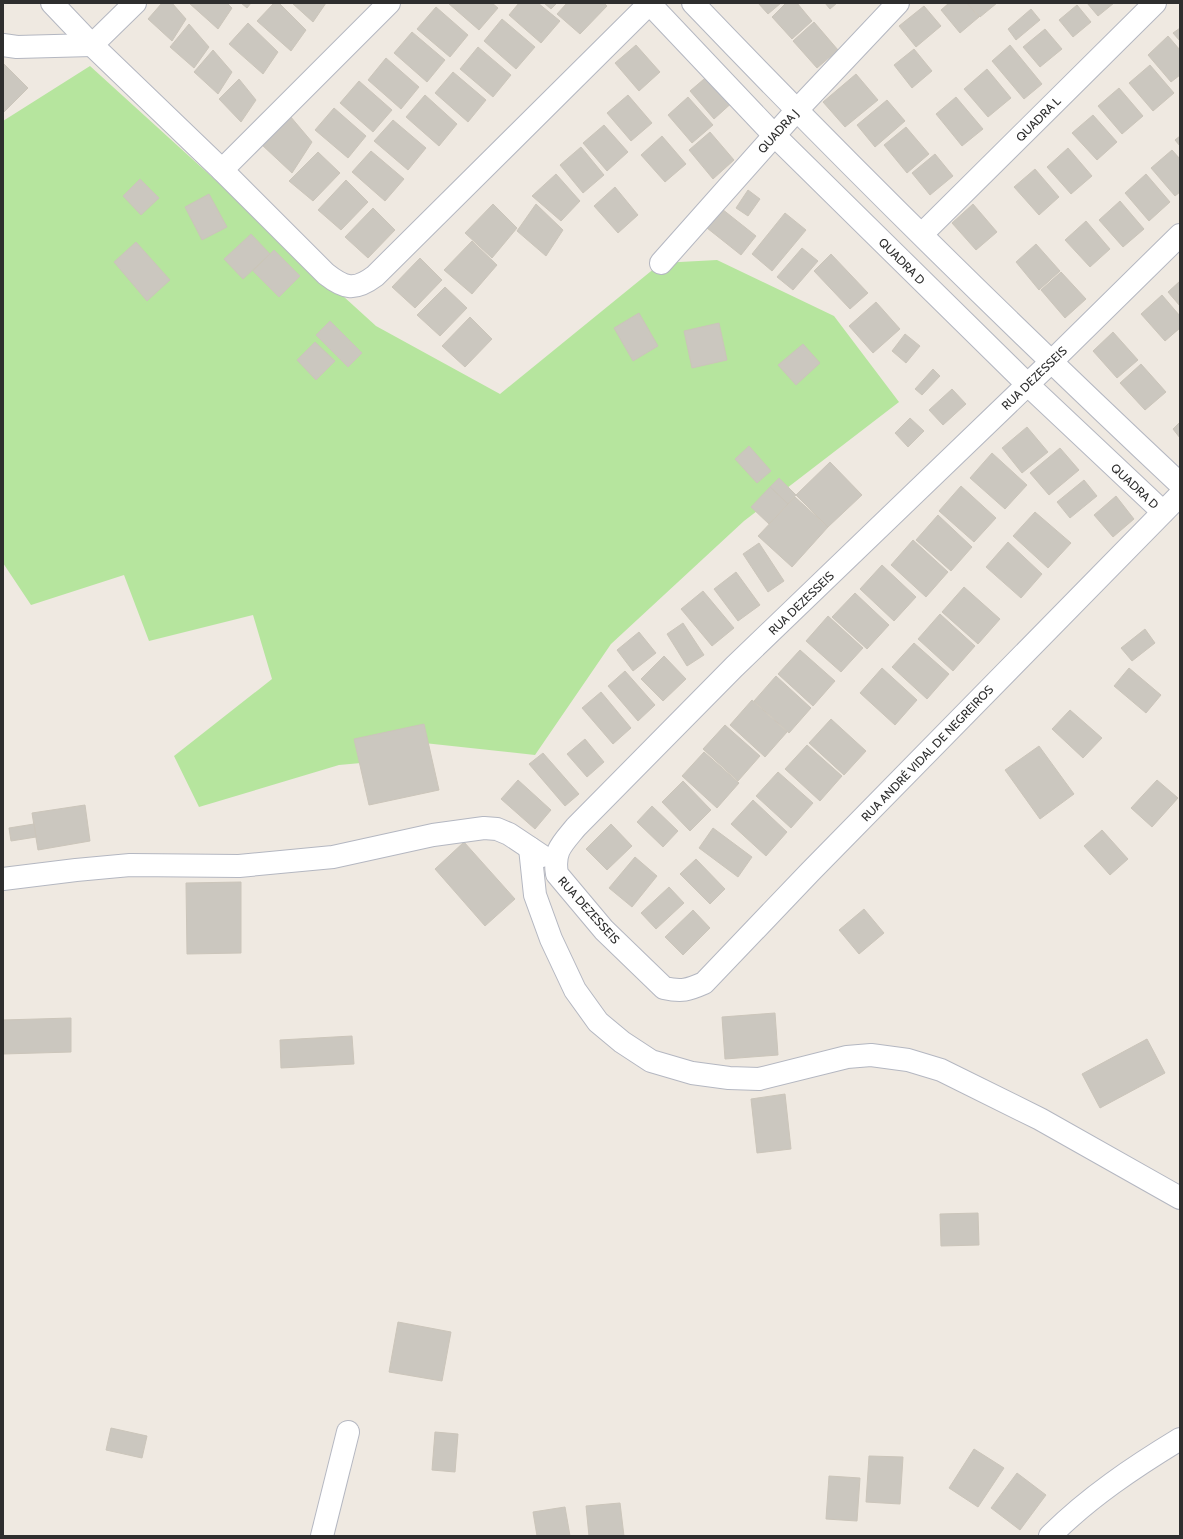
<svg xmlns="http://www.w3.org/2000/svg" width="1183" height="1539" font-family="Cabin,sans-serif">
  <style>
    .green { fill: #b6e59e }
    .building { fill: #cbc7bf; stroke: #cbc5ba }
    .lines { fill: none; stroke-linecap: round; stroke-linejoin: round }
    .street-casing { stroke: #b4b7c1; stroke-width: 24 }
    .secondary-casing { stroke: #b4b7c1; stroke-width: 24 }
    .street { stroke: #fff; stroke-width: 22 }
    .secondary { stroke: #fff; stroke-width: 22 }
    .labels { text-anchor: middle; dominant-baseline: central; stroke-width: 4; stroke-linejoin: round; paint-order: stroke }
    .street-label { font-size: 12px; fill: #2e2e2e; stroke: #fff }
  </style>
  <rect width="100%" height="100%" fill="#efe9e1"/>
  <path class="green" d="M 90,66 L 376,326 L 500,394 L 661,263 L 717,260 L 834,316 L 899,402 L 744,521 L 611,644 L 535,755 L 424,743 L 383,761 L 339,765 L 199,807 L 174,756 L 272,679 L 253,615 L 149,641 L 124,575 L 31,605 L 3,563 L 3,121 Z"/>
  <g class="building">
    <path d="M 162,3 L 172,3 L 186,19 L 172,41 L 148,19 Z"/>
    <path d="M 189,3 L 227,3 L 232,8 L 218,29 Z"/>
    <path d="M 241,3 L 251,3 L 247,8 Z"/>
    <path d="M 274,3 L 279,3 L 306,30 L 291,51 L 257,21 Z"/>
    <path d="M 292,3 L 326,3 L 313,22 Z"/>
    <path d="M 448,3 L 492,3 L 498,8 L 479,30 Z"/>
    <path d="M 519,3 L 538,3 L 560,21 L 541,43 L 509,15 Z"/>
    <path d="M 544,3 L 557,3 L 551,9 Z"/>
    <path d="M 567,3 L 604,3 L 607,6 L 580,34 L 557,14 Z"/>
    <path d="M 758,3 L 781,3 L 768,14 Z"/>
    <path d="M 786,3 L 797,3 L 812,21 L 792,39 L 772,17 Z"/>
    <path d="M 825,3 L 837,3 L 830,9 Z"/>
    <path d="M 949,3 L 967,3 L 979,17 L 960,33 L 941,10 Z"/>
    <path d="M 967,3 L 997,3 L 980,17 Z"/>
    <path d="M 1087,3 L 1114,3 L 1098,16 Z"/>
    <path d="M 1077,5 L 1091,22 L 1073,37 L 1059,20 Z"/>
    <path d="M 924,6 L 941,26 L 916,47 L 899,26 Z"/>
    <path d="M 436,7 L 468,35 L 450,57 L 417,29 Z"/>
    <path d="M 1031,9 L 1040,20 L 1016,40 L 1008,29 Z"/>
    <path d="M 502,19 L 535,47 L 516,69 L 484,41 Z"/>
    <path d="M 814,22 L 838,50 L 817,68 L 793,41 Z"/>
    <path d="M 248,23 L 278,52 L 263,74 L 229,44 Z"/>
    <path d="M 189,24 L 209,47 L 194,68 L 170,47 Z"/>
    <path d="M 1180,28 L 1180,41 L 1173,33 Z"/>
    <path d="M 1045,29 L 1062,49 L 1040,67 L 1023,47 Z"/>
    <path d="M 412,32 L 445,60 L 427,82 L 394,53 Z"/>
    <path d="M 1168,36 L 1180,50 L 1180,75 L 1171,82 L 1148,55 Z"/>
    <path d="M 636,45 L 660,72 L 639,91 L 615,63 Z"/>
    <path d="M 1010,45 L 1042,84 L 1024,99 L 992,61 Z"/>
    <path d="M 478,47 L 511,75 L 493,97 L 460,69 Z"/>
    <path d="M 914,49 L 932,71 L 912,88 L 894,65 Z"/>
    <path d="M 213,50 L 232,72 L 218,94 L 194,72 Z"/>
    <path d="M 386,58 L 419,87 L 401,109 L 368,80 Z"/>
    <path d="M 3,63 L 28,88 L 3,113 Z"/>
    <path d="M 1150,65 L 1174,93 L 1153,111 L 1129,83 Z"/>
    <path d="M 987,69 L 1011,98 L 988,117 L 964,89 Z"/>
    <path d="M 453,72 L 486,100 L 468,122 L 435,93 Z"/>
    <path d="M 711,73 L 735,100 L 714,119 L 690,91 Z"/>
    <path d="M 856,74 L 878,100 L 845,127 L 823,102 Z"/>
    <path d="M 239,79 L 256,100 L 241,122 L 219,99 Z"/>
    <path d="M 359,81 L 392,110 L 373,132 L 340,103 Z"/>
    <path d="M 1119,88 L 1143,116 L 1122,134 L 1098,106 Z"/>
    <path d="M 425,95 L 457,124 L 439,146 L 406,117 Z"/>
    <path d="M 628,95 L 652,123 L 631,141 L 607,113 Z"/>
    <path d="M 688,97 L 713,125 L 692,143 L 668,115 Z"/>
    <path d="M 956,97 L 983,129 L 962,146 L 936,114 Z"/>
    <path d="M 887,100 L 905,121 L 875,147 L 857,125 Z"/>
    <path d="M 334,108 L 366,136 L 348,158 L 315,130 Z"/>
    <path d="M 1093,115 L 1117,142 L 1097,160 L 1072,133 Z"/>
    <path d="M 290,116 L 312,142 L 292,173 L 261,144 Z"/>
    <path d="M 393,120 L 426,148 L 408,170 L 374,141 Z"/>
    <path d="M 604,125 L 628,152 L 607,171 L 583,143 Z"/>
    <path d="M 906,127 L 929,154 L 907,173 L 884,145 Z"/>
    <path d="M 710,132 L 734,160 L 713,179 L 689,150 Z"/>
    <path d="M 662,136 L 686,164 L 665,182 L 641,155 Z"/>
    <path d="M 1180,136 L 1180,146 L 1175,140 Z"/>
    <path d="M 581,147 L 604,175 L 583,193 L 560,165 Z"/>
    <path d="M 1068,148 L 1092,176 L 1071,194 L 1047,167 Z"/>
    <path d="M 1172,150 L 1180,159 L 1180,192 L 1175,196 L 1151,168 Z"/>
    <path d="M 371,151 L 404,179 L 385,201 L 352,172 Z"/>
    <path d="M 318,152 L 340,173 L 313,201 L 289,181 Z"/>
    <path d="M 935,154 L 953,176 L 930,195 L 912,173 Z"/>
    <path d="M 1035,169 L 1059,197 L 1039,215 L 1014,187 Z"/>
    <path d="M 556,174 L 580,201 L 561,221 L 532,196 Z"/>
    <path d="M 1146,174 L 1170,202 L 1149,221 L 1125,193 Z"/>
    <path d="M 140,179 L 159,198 L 141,215 L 123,196 Z"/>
    <path d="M 346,180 L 368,202 L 341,230 L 318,210 Z"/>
    <path d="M 615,187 L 638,215 L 618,233 L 594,206 Z"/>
    <path d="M 748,190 L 760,199 L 748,216 L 736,208 Z"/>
    <path d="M 209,194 L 227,227 L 202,240 L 185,207 Z"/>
    <path d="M 1120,201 L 1144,229 L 1123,247 L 1099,220 Z"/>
    <path d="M 493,204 L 517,228 L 492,258 L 465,233 Z"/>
    <path d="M 536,204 L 563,230 L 546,256 L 517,231 Z"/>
    <path d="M 973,204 L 997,232 L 976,250 L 952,223 Z"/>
    <path d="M 373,208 L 395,230 L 368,258 L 345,237 Z"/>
    <path d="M 722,209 L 756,236 L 741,255 L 707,228 Z"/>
    <path d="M 785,213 L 806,230 L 772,271 L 752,254 Z"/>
    <path d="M 1086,221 L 1110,249 L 1090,267 L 1065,240 Z"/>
    <path d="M 251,234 L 270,254 L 243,279 L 224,259 Z"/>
    <path d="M 472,241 L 497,265 L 472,294 L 444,270 Z"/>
    <path d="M 136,242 L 170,280 L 147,301 L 114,262 Z"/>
    <path d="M 1036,244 L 1060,271 L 1039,290 L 1016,262 Z"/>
    <path d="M 802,248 L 818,261 L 793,290 L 777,277 Z"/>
    <path d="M 274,250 L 300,276 L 279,297 L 253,271 Z"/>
    <path d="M 831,254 L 868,293 L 850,309 L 814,271 Z"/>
    <path d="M 420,258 L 442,280 L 415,308 L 392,287 Z"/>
    <path d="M 1061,272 L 1086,299 L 1065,318 L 1041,290 Z"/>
    <path d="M 1180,281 L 1180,306 L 1168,292 Z"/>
    <path d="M 445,287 L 467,308 L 440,336 L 417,315 Z"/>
    <path d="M 1162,295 L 1180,316 L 1180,328 L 1165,341 L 1141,314 Z"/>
    <path d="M 876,302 L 900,329 L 873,353 L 849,326 Z"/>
    <path d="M 639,313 L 658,346 L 633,361 L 614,328 Z"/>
    <path d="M 470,317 L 492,339 L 465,367 L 442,346 Z"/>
    <path d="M 330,321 L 362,353 L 348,367 L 316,335 Z"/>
    <path d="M 719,323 L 727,360 L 692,368 L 684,331 Z"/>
    <path d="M 1113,332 L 1138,360 L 1117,378 L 1093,351 Z"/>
    <path d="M 905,334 L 920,346 L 906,363 L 892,351 Z"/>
    <path d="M 315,342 L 335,361 L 316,380 L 297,360 Z"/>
    <path d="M 803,344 L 820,363 L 796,385 L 778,365 Z"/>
    <path d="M 1141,364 L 1166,392 L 1145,410 L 1120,383 Z"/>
    <path d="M 933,369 L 940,376 L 922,395 L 915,389 Z"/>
    <path d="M 952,389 L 966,404 L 943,425 L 929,410 Z"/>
    <path d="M 910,418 L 924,431 L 908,447 L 895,433 Z"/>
    <path d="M 1180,422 L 1180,438 L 1173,429 Z"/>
    <path d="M 1027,427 L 1048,452 L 1022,473 L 1002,448 Z"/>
    <path d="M 749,446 L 771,471 L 757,483 L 735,459 Z"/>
    <path d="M 1060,448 L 1079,470 L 1049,495 L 1030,473 Z"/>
    <path d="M 992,453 L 1027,485 L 1005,509 L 970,478 Z"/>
    <path d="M 830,462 L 862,495 L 828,527 L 796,495 Z"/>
    <path d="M 779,478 L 796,495 L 788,504 L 770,487 Z"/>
    <path d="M 1084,480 L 1097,496 L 1070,518 L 1057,502 Z"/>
    <path d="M 961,486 L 996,518 L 974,542 L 939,511 Z"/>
    <path d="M 770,487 L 788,504 L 769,524 L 751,507 Z"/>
    <path d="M 1116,496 L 1134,519 L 1113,537 L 1094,515 Z"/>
    <path d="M 795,497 L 828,527 L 792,567 L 758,536 Z"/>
    <path d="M 1035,512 L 1071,543 L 1048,568 L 1013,536 Z"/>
    <path d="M 938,515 L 972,547 L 951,571 L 916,540 Z"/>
    <path d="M 913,540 L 948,572 L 926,597 L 891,565 Z"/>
    <path d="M 1008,542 L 1042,574 L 1021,598 L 986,567 Z"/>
    <path d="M 759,543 L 784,581 L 768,592 L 743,554 Z"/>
    <path d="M 882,565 L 916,597 L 894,621 L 860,589 Z"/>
    <path d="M 736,572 L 760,605 L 738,621 L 714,589 Z"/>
    <path d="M 964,587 L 1000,619 L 978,644 L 942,612 Z"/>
    <path d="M 703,591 L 734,628 L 712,646 L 681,609 Z"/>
    <path d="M 855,593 L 889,625 L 867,649 L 832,617 Z"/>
    <path d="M 940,614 L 975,646 L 953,671 L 918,639 Z"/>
    <path d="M 828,616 L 863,648 L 841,672 L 806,641 Z"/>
    <path d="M 683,623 L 704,655 L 687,666 L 667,634 Z"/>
    <path d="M 1145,629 L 1155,643 L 1132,661 L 1121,648 Z"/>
    <path d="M 639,632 L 656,653 L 633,671 L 617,650 Z"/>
    <path d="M 914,643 L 949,674 L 927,699 L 892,667 Z"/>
    <path d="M 800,650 L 835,681 L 813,706 L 778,674 Z"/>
    <path d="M 664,656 L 686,679 L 663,701 L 641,679 Z"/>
    <path d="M 882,668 L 917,700 L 895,725 L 860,693 Z"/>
    <path d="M 1129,668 L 1161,695 L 1146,713 L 1114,686 Z"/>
    <path d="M 625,671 L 655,705 L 638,721 L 608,686 Z"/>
    <path d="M 776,676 L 811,708 L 789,733 L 754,701 Z"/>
    <path d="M 601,692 L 631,728 L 613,744 L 582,708 Z"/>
    <path d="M 752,700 L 787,732 L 765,757 L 730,725 Z"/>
    <path d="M 1070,710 L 1102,738 L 1083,758 L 1052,729 Z"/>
    <path d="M 831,719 L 866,751 L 844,775 L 809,743 Z"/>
    <path d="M 424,724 L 439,790 L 369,805 L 354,739 Z"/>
    <path d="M 725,725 L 760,756 L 738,781 L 703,749 Z"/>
    <path d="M 585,739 L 604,762 L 587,777 L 567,754 Z"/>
    <path d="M 807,745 L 842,776 L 820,801 L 785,769 Z"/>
    <path d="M 1039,746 L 1074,794 L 1040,819 L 1005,770 Z"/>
    <path d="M 704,752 L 739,783 L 717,808 L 682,776 Z"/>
    <path d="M 543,753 L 579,794 L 565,806 L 529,764 Z"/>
    <path d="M 778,772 L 813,803 L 791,828 L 756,796 Z"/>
    <path d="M 518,780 L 551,810 L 535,829 L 501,799 Z"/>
    <path d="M 1157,780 L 1178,798 L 1152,827 L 1131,808 Z"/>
    <path d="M 683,781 L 711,810 L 690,831 L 662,802 Z"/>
    <path d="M 753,800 L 787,832 L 766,856 L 731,824 Z"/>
    <path d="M 85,805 L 90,841 L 38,850 L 32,813 Z"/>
    <path d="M 652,806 L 678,831 L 663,847 L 637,822 Z"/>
    <path d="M 34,824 L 36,837 L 11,841 L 9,828 Z"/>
    <path d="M 611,824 L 632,846 L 607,870 L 586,849 Z"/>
    <path d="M 713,828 L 752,857 L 738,877 L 699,848 Z"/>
    <path d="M 1102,830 L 1128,859 L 1110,875 L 1084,846 Z"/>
    <path d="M 464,842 L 515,899 L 485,926 L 435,869 Z"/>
    <path d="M 635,857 L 657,876 L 632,907 L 609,888 Z"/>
    <path d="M 696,859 L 725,889 L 710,904 L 680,874 Z"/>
    <path d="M 241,882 L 241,953 L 187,954 L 186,883 Z"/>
    <path d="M 669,887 L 684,903 L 656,929 L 641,913 Z"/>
    <path d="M 864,909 L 884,933 L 859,954 L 839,930 Z"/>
    <path d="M 693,910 L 710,928 L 683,955 L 665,937 Z"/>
    <path d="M 775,1013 L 778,1055 L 725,1059 L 722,1017 Z"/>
    <path d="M 71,1018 L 71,1052 L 3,1054 L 3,1020 Z"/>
    <path d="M 352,1036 L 354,1064 L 281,1068 L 280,1040 Z"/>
    <path d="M 1147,1039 L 1165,1073 L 1100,1108 L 1082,1074 Z"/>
    <path d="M 785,1094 L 791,1149 L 757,1153 L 751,1099 Z"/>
    <path d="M 978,1213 L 979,1245 L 941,1246 L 940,1214 Z"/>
    <path d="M 398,1322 L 451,1332 L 442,1381 L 389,1372 Z"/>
    <path d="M 111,1428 L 147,1436 L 142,1458 L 106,1450 Z"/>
    <path d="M 435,1432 L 458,1434 L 455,1472 L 432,1470 Z"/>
    <path d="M 974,1449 L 1004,1468 L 978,1507 L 949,1488 Z"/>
    <path d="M 869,1456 L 903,1457 L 900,1504 L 866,1502 Z"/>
    <path d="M 1017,1473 L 1046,1495 L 1020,1530 L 991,1508 Z"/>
    <path d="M 829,1476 L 860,1478 L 857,1521 L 826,1519 Z"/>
    <path d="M 620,1503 L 624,1536 L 589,1536 L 586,1506 Z"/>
    <path d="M 565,1507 L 570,1536 L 537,1536 L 533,1512 Z"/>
  </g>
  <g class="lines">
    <g class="street-casing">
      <g id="street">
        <path d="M 52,3 L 92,45 L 222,170 L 326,274 C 345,289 355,291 375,276 L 650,3"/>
        <path d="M 3,45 L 17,47 L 92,45 L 135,3"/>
        <path d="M 222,170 L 389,3"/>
        <path d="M 922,234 L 1155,3"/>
        <path d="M 1180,235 L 1051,362 L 734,667 L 576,827 C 562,844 553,851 557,874 L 604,930 L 664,988 C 682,992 688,990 704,983 L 810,872 L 1180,495"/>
        <path d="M 661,263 L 796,111 L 898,3"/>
        <path d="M 530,848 L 535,895 L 551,939 L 575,990 L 598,1022 L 622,1042 L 651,1061 L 692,1073 L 729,1078 L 759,1079 L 847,1057 L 871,1055 L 908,1060 L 941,1070 L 1040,1119 L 1180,1198"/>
        <path d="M 3,879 L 76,870 L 130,865 L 239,866 L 333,857 L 433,835 L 484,828 L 497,829 L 509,834 L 542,856"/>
        <path d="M 322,1536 L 348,1432"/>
        <path d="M 1050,1536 C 1089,1497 1134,1467 1180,1439"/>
      </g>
    </g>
    <g class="secondary-casing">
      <g id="secondary">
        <path d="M 649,3 L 774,135 L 1027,384 L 1163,512"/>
        <path d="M 693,3 C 851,168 1014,328 1180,484"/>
      </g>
    </g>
    <use href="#street" class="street"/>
    <use href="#secondary" class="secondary"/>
  </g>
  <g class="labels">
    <g class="street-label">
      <text transform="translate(1038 119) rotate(-45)">QUADRA L</text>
      <text transform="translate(778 131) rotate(-48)">QUADRA J</text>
      <text transform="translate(902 261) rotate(45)">QUADRA D</text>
      <text transform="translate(1034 378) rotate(-44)">RUA DEZESSEIS</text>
      <text transform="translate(1135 486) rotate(43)">QUADRA D</text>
      <text transform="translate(801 603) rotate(-44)">RUA DEZESSEIS</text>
      <text transform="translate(927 753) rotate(-46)">RUA ANDRÉ VIDAL DE NEGREIROS</text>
      <text transform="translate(589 910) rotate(48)">RUA DEZESSEIS</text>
    </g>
  </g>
  <rect width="1183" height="1539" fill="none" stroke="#2e2e2e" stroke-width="8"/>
</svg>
